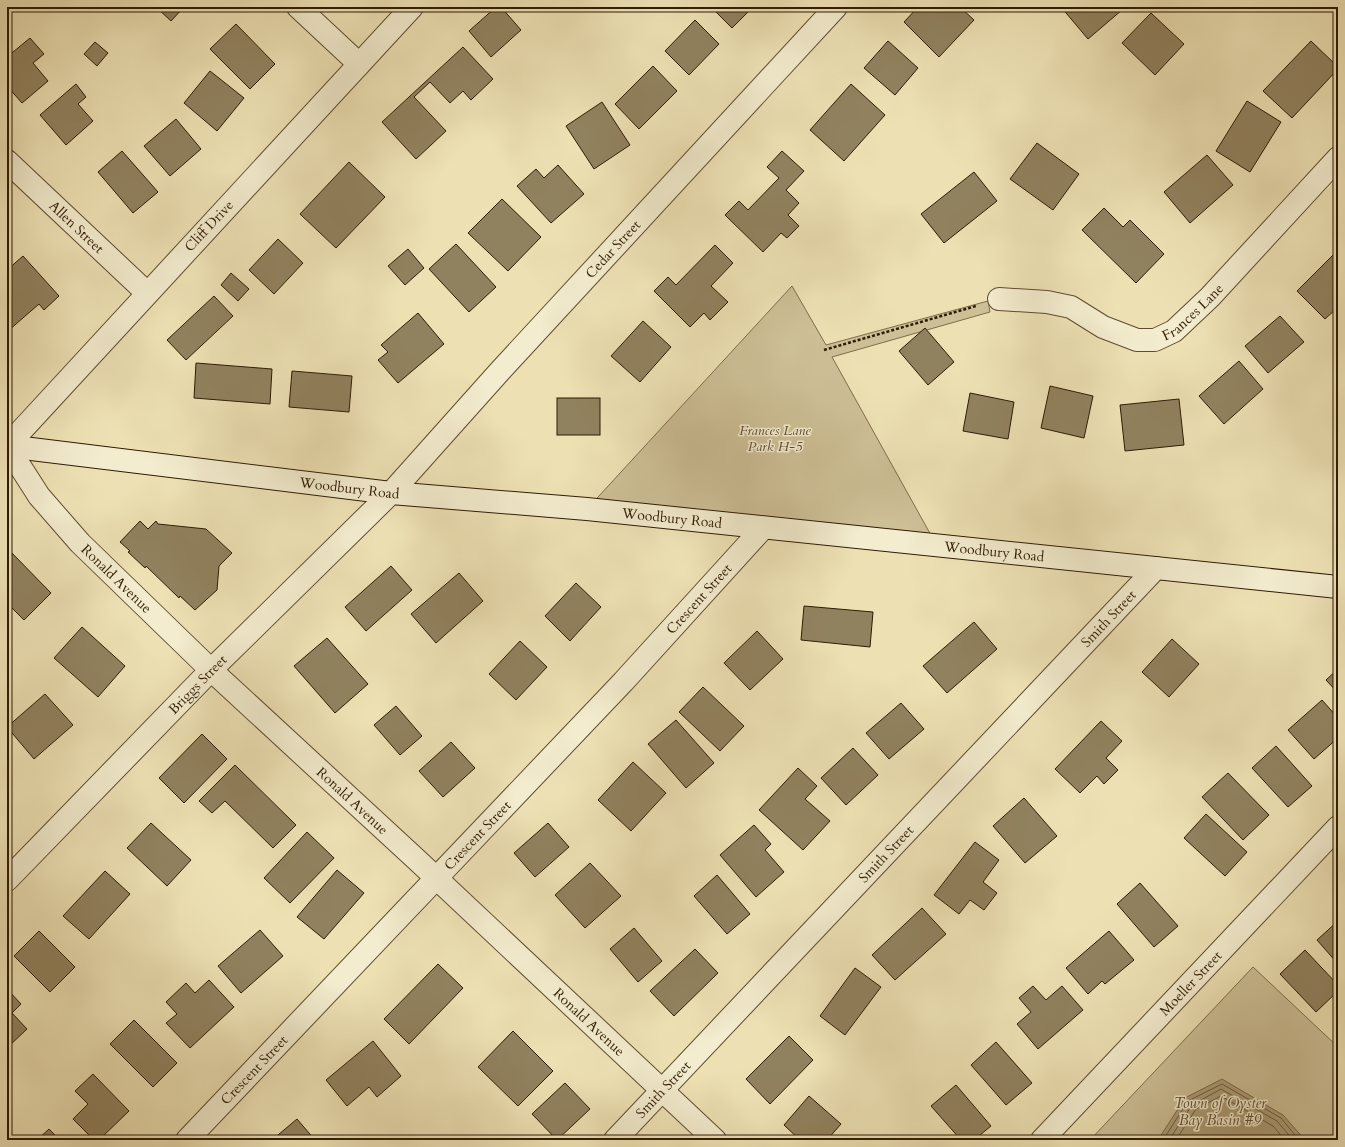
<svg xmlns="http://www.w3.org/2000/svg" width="1345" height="1147" font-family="Cardo,serif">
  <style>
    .green { fill: #cdbf96; stroke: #7e6d4c }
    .water { fill: #ac9e78; stroke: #7a6a49 }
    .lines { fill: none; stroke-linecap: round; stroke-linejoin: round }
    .shore { stroke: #6d5c3e; stroke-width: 1 }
    .building { fill: #91825f; stroke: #2e1b03 }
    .minor-casing { stroke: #5e4c2f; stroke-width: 24 }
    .secondary-casing { stroke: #2e1b03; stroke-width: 24 }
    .path { stroke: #2e1b03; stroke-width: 2.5; stroke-dasharray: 3 2; stroke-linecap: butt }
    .minor { stroke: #f3ecce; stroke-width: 22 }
    .secondary { stroke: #f3ecce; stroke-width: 22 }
    .labels { text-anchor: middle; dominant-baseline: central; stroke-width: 3; stroke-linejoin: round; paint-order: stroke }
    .street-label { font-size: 14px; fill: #2e1b03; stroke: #f3ecce }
    .park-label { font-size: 14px; font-style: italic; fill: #5e4c2f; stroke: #f3ecce }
    .water-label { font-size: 15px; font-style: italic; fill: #604f32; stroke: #f3ecce }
  </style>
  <rect width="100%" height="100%" fill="#ede1b4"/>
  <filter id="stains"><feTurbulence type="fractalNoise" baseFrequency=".005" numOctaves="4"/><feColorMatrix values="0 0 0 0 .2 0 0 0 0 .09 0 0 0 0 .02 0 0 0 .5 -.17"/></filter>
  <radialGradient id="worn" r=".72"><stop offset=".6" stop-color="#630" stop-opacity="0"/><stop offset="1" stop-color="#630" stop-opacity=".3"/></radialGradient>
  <g class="green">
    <path d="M 792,286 L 826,345 L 988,301 L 990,312 L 832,357 L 937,546 L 587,509 Z"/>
    <path d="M 1253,967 L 1338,1047 L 1338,1140 L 1090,1140 Z"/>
  </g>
  <path class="water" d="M 1222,1079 L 1283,1115 L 1305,1140 L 1158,1140 L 1185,1098 Z"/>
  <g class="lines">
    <g class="shore">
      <path d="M 1163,1140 L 1188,1101 L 1222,1084 L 1281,1118 L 1299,1140"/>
      <path d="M 1169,1140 L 1192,1105 L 1221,1089 L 1277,1121 L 1293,1140"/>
      <path d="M 1176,1140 L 1196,1109 L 1221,1096 L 1273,1126 L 1285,1140"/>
    </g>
  </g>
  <g class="building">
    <path d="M 156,7 L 184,7 L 171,21 Z"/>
    <path d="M 496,7 L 501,7 L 521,30 L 491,57 L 469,31 Z"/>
    <path d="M 711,7 L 753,7 L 732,28 Z"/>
    <path d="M 918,7 L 960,7 L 974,20 L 939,57 L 904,22 Z"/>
    <path d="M 1061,7 L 1120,7 L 1122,10 L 1088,39 Z"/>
    <path d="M 1151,13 L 1184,44 L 1155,75 L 1122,43 Z"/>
    <path d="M 695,20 L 719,44 L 689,75 L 665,51 Z"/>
    <path d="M 236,24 L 275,64 L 250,89 L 210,49 Z"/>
    <path d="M 30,38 L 44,54 L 33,63 L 48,81 L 22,103 L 7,86 L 7,57 Z"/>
    <path d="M 888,41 L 918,68 L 895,95 L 864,68 Z"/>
    <path d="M 1311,41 L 1338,67 L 1338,69 L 1292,118 L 1263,91 Z"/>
    <path d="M 95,42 L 108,53 L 97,66 L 84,54 Z"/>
    <path d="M 463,47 L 493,79 L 471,100 L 463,91 L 450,103 L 430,82 L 414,97 L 446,131 L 416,159 L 382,122 Z"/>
    <path d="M 653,66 L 677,91 L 639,129 L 615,104 Z"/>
    <path d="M 210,71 L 244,98 L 217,131 L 184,103 Z"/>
    <path d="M 76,84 L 86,97 L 78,104 L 93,121 L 66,145 L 40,115 Z"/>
    <path d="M 851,84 L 885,115 L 844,161 L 810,130 Z"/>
    <path d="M 1247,101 L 1281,122 L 1250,172 L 1216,151 Z"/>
    <path d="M 602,102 L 630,145 L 594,169 L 566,126 Z"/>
    <path d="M 176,119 L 201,149 L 170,176 L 144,146 Z"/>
    <path d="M 1037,143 L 1079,174 L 1053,210 L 1010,179 Z"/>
    <path d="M 122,151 L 158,192 L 133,213 L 98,172 Z"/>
    <path d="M 782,151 L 804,171 L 786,190 L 799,203 L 788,215 L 799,226 L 787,238 L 781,233 L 763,252 L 725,215 L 739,201 L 748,210 L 779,178 L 767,167 Z"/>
    <path d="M 1207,155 L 1233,185 L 1190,223 L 1164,192 Z"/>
    <path d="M 349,162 L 385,197 L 336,248 L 300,214 Z"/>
    <path d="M 558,165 L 584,194 L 551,223 L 517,186 L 536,169 L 544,178 Z"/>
    <path d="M 974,172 L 997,201 L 944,243 L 921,214 Z"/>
    <path d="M 502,199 L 541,237 L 508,271 L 468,233 Z"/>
    <path d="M 1104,208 L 1123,227 L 1130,220 L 1164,254 L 1136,283 L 1082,230 Z"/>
    <path d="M 278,239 L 303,263 L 274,294 L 249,270 Z"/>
    <path d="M 456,244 L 496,287 L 469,312 L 429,269 Z"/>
    <path d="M 715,245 L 733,263 L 711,286 L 728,302 L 710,320 L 704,313 L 690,327 L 654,291 L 668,277 L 676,285 Z"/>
    <path d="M 408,249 L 424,268 L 405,285 L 388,266 Z"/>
    <path d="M 1338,250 L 1338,312 L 1336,309 L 1325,319 L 1297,291 Z"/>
    <path d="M 23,256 L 59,296 L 44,310 L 39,304 L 8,331 L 7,330 L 7,270 Z"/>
    <path d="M 231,273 L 249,289 L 238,301 L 221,285 Z"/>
    <path d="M 214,296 L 233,316 L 186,360 L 167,340 Z"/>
    <path d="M 418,313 L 444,344 L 398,383 L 378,360 L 388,352 L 381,345 Z"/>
    <path d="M 1280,316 L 1304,342 L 1268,373 L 1245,346 Z"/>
    <path d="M 643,321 L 671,347 L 640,382 L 611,356 Z"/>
    <path d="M 925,328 L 954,362 L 928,385 L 899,351 Z"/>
    <path d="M 1239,361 L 1263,389 L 1224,424 L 1199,396 Z"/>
    <path d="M 196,363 L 272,369 L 270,404 L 194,398 Z"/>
    <path d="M 292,371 L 352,376 L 349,412 L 289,407 Z"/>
    <path d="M 1050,386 L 1093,396 L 1084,438 L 1041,428 Z"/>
    <path d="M 970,393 L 1014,402 L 1008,439 L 963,431 Z"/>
    <rect x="557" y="398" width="43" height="37"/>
    <path d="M 1179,399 L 1184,445 L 1125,451 L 1120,405 Z"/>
    <path d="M 140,521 L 148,529 L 156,521 L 158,524 L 206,529 L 232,553 L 219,566 L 217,590 L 195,610 L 180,596 L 179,598 L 146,566 L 145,568 L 128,552 L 130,551 L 120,542 Z"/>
    <path d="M 9,550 L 51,593 L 24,620 L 7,603 L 7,552 Z"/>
    <path d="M 391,566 L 412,590 L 366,631 L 345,607 Z"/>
    <path d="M 459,573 L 483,601 L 436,643 L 411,614 Z"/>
    <path d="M 576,583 L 601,607 L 570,641 L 545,616 Z"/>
    <path d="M 804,606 L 873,612 L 870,647 L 801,640 Z"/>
    <path d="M 974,622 L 997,649 L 947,693 L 923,666 Z"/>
    <path d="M 82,627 L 125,666 L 98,697 L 54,658 Z"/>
    <path d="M 757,631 L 783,659 L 750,690 L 724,663 Z"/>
    <path d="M 327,638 L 368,684 L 335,713 L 294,666 Z"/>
    <path d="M 1172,639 L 1199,664 L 1169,697 L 1142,672 Z"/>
    <path d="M 520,641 L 547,667 L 516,700 L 489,674 Z"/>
    <path d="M 1338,669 L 1338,693 L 1326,680 Z"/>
    <path d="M 703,687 L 744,726 L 720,751 L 679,712 Z"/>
    <path d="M 45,694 L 73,725 L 34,759 L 7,727 Z"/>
    <path d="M 1322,700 L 1338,718 L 1338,738 L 1314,759 L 1288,730 Z"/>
    <path d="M 901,703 L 924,729 L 889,759 L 866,733 Z"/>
    <path d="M 396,706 L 422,736 L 400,755 L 374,725 Z"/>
    <path d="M 676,720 L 714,763 L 686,788 L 648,744 Z"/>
    <path d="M 1101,721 L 1122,741 L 1106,758 L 1118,770 L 1104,784 L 1097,776 L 1080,793 L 1055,769 Z"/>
    <path d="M 202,734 L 227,759 L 184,803 L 159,778 Z"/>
    <path d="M 451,742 L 475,768 L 443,797 L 419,771 Z"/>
    <path d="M 1276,746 L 1312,786 L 1288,807 L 1252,768 Z"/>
    <path d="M 853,748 L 878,775 L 846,805 L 821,778 Z"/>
    <path d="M 633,762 L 666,793 L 631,831 L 598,800 Z"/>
    <path d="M 235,765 L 296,825 L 273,848 L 225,801 L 212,813 L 199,801 Z"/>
    <path d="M 798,768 L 817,786 L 805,799 L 830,821 L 803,850 L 759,810 Z"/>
    <path d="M 1228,773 L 1269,815 L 1243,840 L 1202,797 Z"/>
    <path d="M 1024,798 L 1057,836 L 1025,863 L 993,826 Z"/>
    <path d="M 1206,814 L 1247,852 L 1225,876 L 1184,838 Z"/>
    <path d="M 151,823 L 191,860 L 167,886 L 127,848 Z"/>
    <path d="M 548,823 L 569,847 L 535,877 L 514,853 Z"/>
    <path d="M 754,825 L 771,844 L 765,850 L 784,872 L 756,897 L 720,855 Z"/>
    <path d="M 307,832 L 334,858 L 290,903 L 264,878 Z"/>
    <path d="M 975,842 L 999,860 L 983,882 L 997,893 L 984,910 L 970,900 L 959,914 L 934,895 Z"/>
    <path d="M 590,863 L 621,896 L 585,928 L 555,895 Z"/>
    <path d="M 337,870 L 364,893 L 324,939 L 297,917 Z"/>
    <path d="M 105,871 L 130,894 L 89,939 L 63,916 Z"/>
    <path d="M 717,875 L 750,914 L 727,934 L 694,896 Z"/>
    <path d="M 1140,883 L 1178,926 L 1154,947 L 1117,904 Z"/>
    <path d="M 922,908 L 946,934 L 895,980 L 872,955 Z"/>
    <path d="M 1338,921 L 1338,964 L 1317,940 Z"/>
    <path d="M 634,928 L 662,961 L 638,982 L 610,949 Z"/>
    <path d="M 260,930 L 283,956 L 241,993 L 218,966 Z"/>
    <path d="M 39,931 L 75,967 L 50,992 L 14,956 Z"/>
    <path d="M 1109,931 L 1134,960 L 1105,984 L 1102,981 L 1088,994 L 1066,968 Z"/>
    <path d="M 695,949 L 718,973 L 674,1016 L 650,991 Z"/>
    <path d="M 1305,950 L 1338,985 L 1338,991 L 1316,1012 L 1280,974 Z"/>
    <path d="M 438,964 L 463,988 L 409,1044 L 384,1019 Z"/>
    <path d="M 855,968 L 881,987 L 845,1035 L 820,1016 Z"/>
    <path d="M 209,980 L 234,1007 L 190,1048 L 166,1023 L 177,1014 L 166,1002 L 186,983 L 195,993 Z"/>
    <path d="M 1033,986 L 1046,1000 L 1062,986 L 1083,1010 L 1038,1049 L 1017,1024 L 1031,1012 L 1019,998 Z"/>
    <path d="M 7,989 L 21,1004 L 12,1013 L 27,1029 L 8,1047 L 7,1045 Z"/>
    <path d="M 134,1020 L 177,1063 L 153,1087 L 110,1044 Z"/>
    <path d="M 513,1031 L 553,1071 L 518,1106 L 478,1067 Z"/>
    <path d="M 789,1036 L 813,1060 L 770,1104 L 746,1079 Z"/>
    <path d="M 373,1041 L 401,1076 L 377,1097 L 369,1087 L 347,1106 L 326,1080 Z"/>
    <path d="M 996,1042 L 1032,1083 L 1006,1105 L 971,1065 Z"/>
    <path d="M 93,1074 L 129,1111 L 99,1140 L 94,1140 L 73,1119 L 88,1104 L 75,1091 Z"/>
    <path d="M 565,1083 L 590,1109 L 557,1140 L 532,1114 Z"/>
    <path d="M 956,1085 L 991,1126 L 974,1140 L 961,1140 L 931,1106 Z"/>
    <path d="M 809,1096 L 841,1124 L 827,1140 L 800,1140 L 784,1125 Z"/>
    <path d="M 297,1119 L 315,1140 L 272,1140 Z"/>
    <path d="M 49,1129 L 60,1140 L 37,1140 Z"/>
  </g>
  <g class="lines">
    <g class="minor-casing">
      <g id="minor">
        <path d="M 298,7 L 359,64"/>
        <path id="s1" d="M 412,7 L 7,446 L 39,496 L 80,543 L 211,670 L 417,860 L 715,1140"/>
        <path id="s2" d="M 7,161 L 147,293"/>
        <path id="s3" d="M 999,299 L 1047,302 L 1071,307 L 1103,327 L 1137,340 L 1155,340 L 1174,331 L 1210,297 L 1338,158"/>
        <path id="s4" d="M 7,880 L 211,670 L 391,493 L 500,371 L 836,7"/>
        <path id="s5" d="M 187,1140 L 623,682 L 763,528"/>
        <path id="s6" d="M 615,1140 L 1156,568"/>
        <path id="s7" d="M 1042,1140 L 1338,827"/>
      </g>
    </g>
    <g class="secondary-casing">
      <g id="secondary">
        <path id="s8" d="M 7,446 L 391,493 L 587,509 L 1338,587"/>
      </g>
    </g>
    <path class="path" d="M 824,350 L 976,306"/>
    <use href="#minor" class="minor"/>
    <use href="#secondary" class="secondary"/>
  </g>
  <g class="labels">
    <g class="street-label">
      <text transform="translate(209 226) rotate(-47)">Cliff Drive</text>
      <text stroke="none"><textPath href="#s2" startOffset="96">Allen Street</textPath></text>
      <text stroke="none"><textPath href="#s4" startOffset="875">Cedar Street</textPath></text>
      <text stroke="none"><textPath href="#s3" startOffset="212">Frances Lane</textPath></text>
      <text stroke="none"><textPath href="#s8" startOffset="345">Woodbury Road</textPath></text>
      <text stroke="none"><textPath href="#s8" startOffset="669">Woodbury Road</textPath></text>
      <text stroke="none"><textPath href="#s8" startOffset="993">Woodbury Road</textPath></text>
      <text stroke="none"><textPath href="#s1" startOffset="770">Ronald Avenue</textPath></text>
      <text stroke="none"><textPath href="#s5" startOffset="745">Crescent Street</textPath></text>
      <text stroke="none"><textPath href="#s6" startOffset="718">Smith Street</textPath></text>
      <text stroke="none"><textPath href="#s4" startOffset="273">Briggs Street</textPath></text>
      <text stroke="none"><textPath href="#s1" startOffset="1094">Ronald Avenue</textPath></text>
      <text stroke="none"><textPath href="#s5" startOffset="421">Crescent Street</textPath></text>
      <text stroke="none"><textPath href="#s6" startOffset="394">Smith Street</textPath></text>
      <text stroke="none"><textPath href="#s7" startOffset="216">Moeller Street</textPath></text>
      <text stroke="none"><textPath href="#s1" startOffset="1418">Ronald Avenue</textPath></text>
      <text stroke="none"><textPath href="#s5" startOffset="97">Crescent Street</textPath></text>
      <text stroke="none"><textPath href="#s6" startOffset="70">Smith Street</textPath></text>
    </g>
    <g class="park-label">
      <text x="775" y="430">Frances Lane<tspan x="775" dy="16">Park H-5</tspan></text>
    </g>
    <g class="water-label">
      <text x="1220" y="1103">Town of Oyster<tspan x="1220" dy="17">Bay Basin #9</tspan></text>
    </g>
  </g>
  <rect width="1345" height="1147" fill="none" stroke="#ede1b4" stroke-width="24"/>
  <rect x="8" y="8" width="1329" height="1131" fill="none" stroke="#2e1b03" stroke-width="2"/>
  <rect x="12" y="12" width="1321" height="1123" fill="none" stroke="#2e1b03"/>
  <rect width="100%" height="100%" filter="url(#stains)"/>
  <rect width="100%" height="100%" fill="url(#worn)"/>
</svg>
